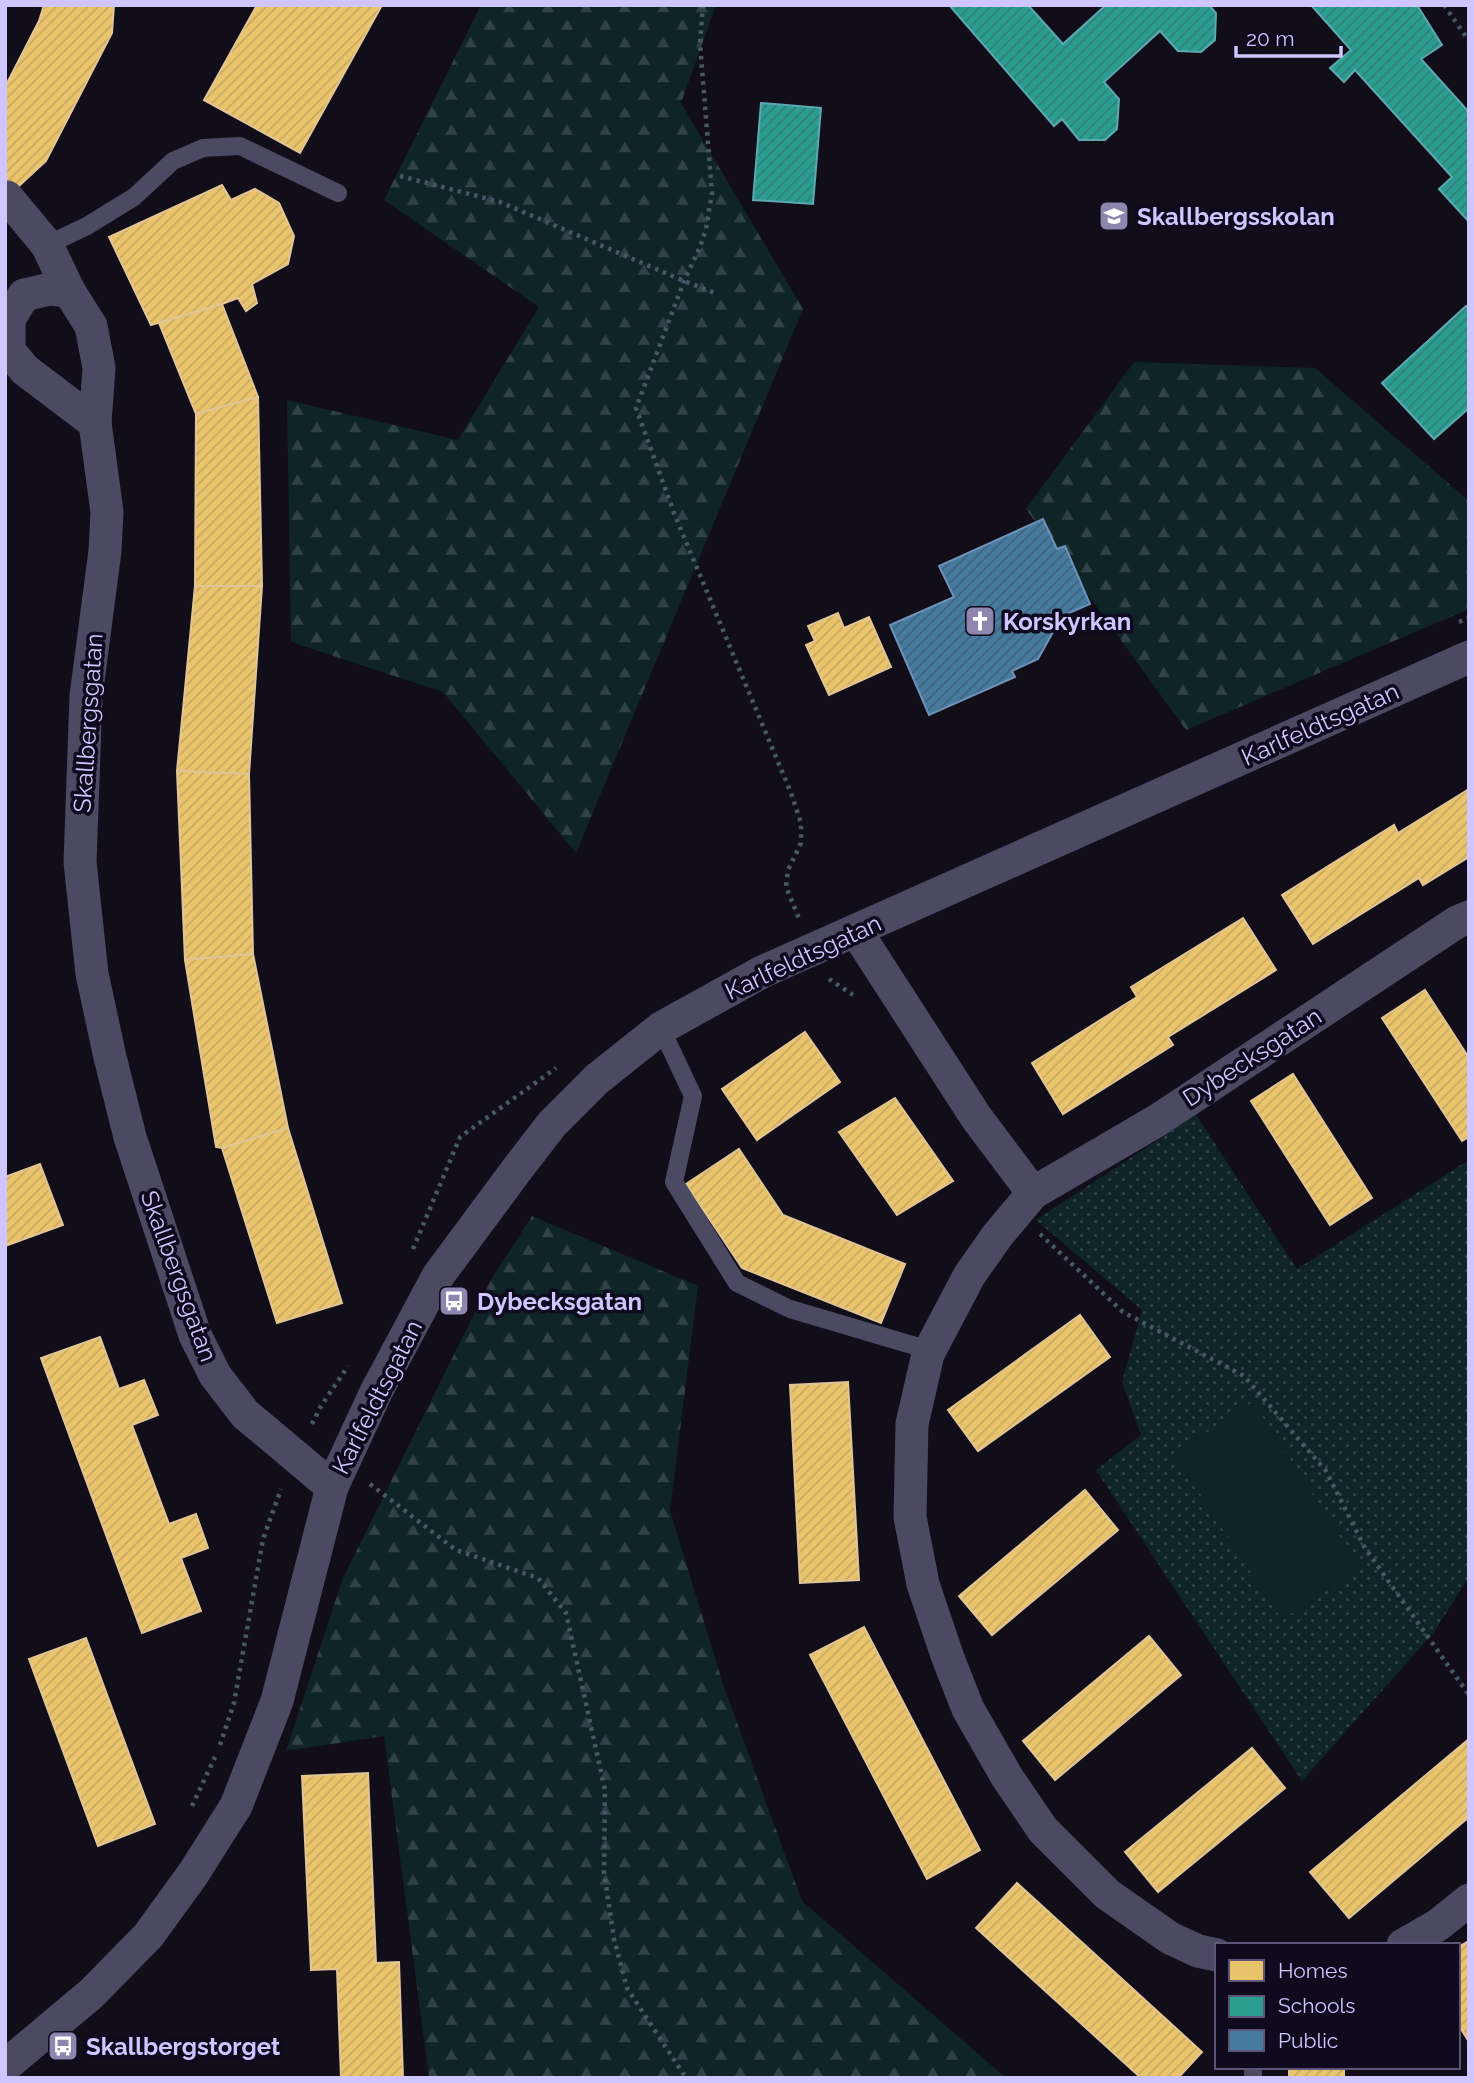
<svg xmlns="http://www.w3.org/2000/svg" width="1474" height="2083" font-family="Raleway,sans-serif">
  <style>
    .grass { fill: url(#grass-dots) }
    .forest { fill: url(#forest-firs) }
    .pitch { fill: #0e2426 }
    .homes { fill: url(#homes-hatch); stroke: #e2c597; stroke-width: 2 }
    .schools { fill: url(#schools-hatch); stroke: #5ca9b1; stroke-width: 2 }
    .public { fill: url(#public-hatch); stroke: #6f92ba; stroke-width: 2 }
    .lines { fill: none; stroke-linecap: round; stroke-linejoin: round }
    .path { stroke: #485766; stroke-width: 4.5; stroke-dasharray: 3.5 5; stroke-linecap: butt }
    .lane { stroke: #4c4963; stroke-width: 18 }
    .street { stroke: #4c4963; stroke-width: 33 }
    .labels { text-anchor: middle; dominant-baseline: central; stroke-width: 7; stroke-linejoin: round; paint-order: stroke }
    .poi-label { font-size: 24px; font-weight: bold; fill: #d0c6ff; stroke: #0f0a1d; text-anchor: start }
    .street-label { font-size: 24px; fill: #d0c6ff; stroke: #0f0a1d }
  </style>
  <defs>
    <pattern id="grass-dots" width="8" height="8" patternUnits="userSpaceOnUse" patternTransform="scale(1.75)"><rect width="8" height="8" fill="#0e2426"/><path d="M2 2h.1M6 6h.1" fill="none" stroke="#304247" stroke-width="1.8" stroke-linecap="round"/></pattern>
    <pattern id="forest-firs" width="22" height="20" patternUnits="userSpaceOnUse" patternTransform="scale(1.75)"><rect width="22" height="20" fill="#0e2426"/><path d="M5 1l3.5 6h-7zM16 11l3.5 6h-7z" fill="#304247"/></pattern>
    <pattern id="homes-hatch" width="6" height="6" patternUnits="userSpaceOnUse" patternTransform="scale(1.75)"><rect width="6" height="6" fill="#e9c46a"/><path d="M-1 1l2-2M0 6l6-6M5 7l2-2" fill="none" stroke="#c7a964"/></pattern>
    <pattern id="schools-hatch" width="6" height="6" patternUnits="userSpaceOnUse" patternTransform="scale(1.75)"><rect width="6" height="6" fill="#2a9d8f"/><path d="M-1 1l2-2M0 6l6-6M5 7l2-2" fill="none" stroke="#30807b"/></pattern>
    <pattern id="public-hatch" width="6" height="6" patternUnits="userSpaceOnUse" patternTransform="scale(1.75)"><rect width="6" height="6" fill="#457b9d"/><path d="M-1 1l2-2M0 6l6-6M5 7l2-2" fill="none" stroke="#42617d"/></pattern>
  </defs>
  <rect width="100%" height="100%" fill="#110e19"/>
  <path class="grass" d="M 1196,1115 L 1297,1269 L 1469,1160 L 1469,1577 L 1434,1632 L 1302,1781 L 1096,1470 L 1141,1435 L 1122,1382 L 1142,1310 L 1036,1220 Z"/>
  <g class="forest">
    <path d="M 481,5 L 716,5 L 681,103 L 803,309 L 576,853 L 443,692 L 291,642 L 287,400 L 458,440 L 539,307 L 384,200 Z"/>
    <path d="M 1134,362 L 1315,368 L 1469,501 L 1469,609 L 1186,730 L 1026,509 Z"/>
    <path d="M 532,1216 L 698,1286 L 670,1511 L 724,1687 L 802,1901 L 1006,2078 L 429,2078 L 384,1736 L 286,1751 L 343,1578 L 492,1278 Z"/>
  </g>
  <path class="pitch" d="M 1253,1402 L 1361,1569 L 1282,1620 L 1174,1454 Z"/>
  <g class="homes">
    <path d="M 44,5 L 114,5 L 112,33 L 46,161 L 5,199 L 5,87 L 39,21 Z"/>
    <path d="M 257,5 L 382,5 L 300,153 L 204,100 Z"/>
    <path d="M 222,185 L 231,200 L 255,189 L 279,203 L 294,236 L 288,264 L 252,284 L 257,303 L 246,311 L 238,298 L 222,304 L 151,325 L 109,237 Z"/>
    <path d="M 222,304 L 258,397 L 196,414 L 159,323 Z"/>
    <path d="M 258,397 L 262,586 L 195,586 L 196,414 Z"/>
    <path d="M 195,586 L 262,586 L 249,774 L 177,771 Z"/>
    <path d="M 838,613 L 844,628 L 869,617 L 891,667 L 829,695 L 806,645 L 815,641 L 808,626 Z"/>
    <path d="M 177,771 L 249,774 L 253,954 L 185,960 Z"/>
    <path d="M 1469,789 L 1469,857 L 1423,885 L 1419,878 L 1313,944 L 1282,895 L 1394,825 L 1398,833 Z"/>
    <path d="M 1243,918 L 1276,970 L 1168,1037 L 1173,1045 L 1063,1114 L 1032,1063 L 1137,997 L 1131,987 Z"/>
    <path d="M 253,954 L 288,1128 L 222,1148 L 216,1147 L 185,960 Z"/>
    <path d="M 1425,990 L 1469,1058 L 1469,1137 L 1462,1141 L 1382,1018 Z"/>
    <path d="M 805,1032 L 840,1082 L 757,1140 L 722,1089 Z"/>
    <path d="M 1293,1074 L 1372,1198 L 1330,1225 L 1251,1101 Z"/>
    <path d="M 895,1098 L 953,1181 L 897,1215 L 839,1132 Z"/>
    <path d="M 288,1128 L 342,1303 L 277,1323 L 222,1148 Z"/>
    <path d="M 739,1149 L 783,1215 L 905,1264 L 881,1323 L 742,1268 L 686,1184 Z"/>
    <path d="M 40,1164 L 63,1225 L 5,1246 L 5,1177 Z"/>
    <path d="M 1080,1315 L 1110,1357 L 978,1451 L 948,1410 Z"/>
    <path d="M 100,1337 L 119,1389 L 144,1380 L 158,1415 L 132,1425 L 169,1524 L 196,1514 L 208,1548 L 181,1558 L 201,1611 L 142,1633 L 41,1358 Z"/>
    <path d="M 848,1382 L 859,1580 L 800,1583 L 790,1385 Z"/>
    <path d="M 1085,1490 L 1118,1530 L 992,1635 L 959,1596 Z"/>
    <path d="M 864,1627 L 980,1850 L 927,1879 L 810,1655 Z"/>
    <path d="M 1149,1636 L 1181,1675 L 1055,1780 L 1023,1741 Z"/>
    <path d="M 86,1638 L 155,1824 L 98,1846 L 29,1659 Z"/>
    <path d="M 1469,1739 L 1469,1817 L 1349,1918 L 1310,1872 Z"/>
    <path d="M 1252,1748 L 1285,1788 L 1158,1892 L 1125,1852 Z"/>
    <path d="M 368,1773 L 376,1963 L 399,1962 L 403,2078 L 341,2078 L 337,1969 L 311,1970 L 302,1776 Z"/>
    <path d="M 1017,1883 L 1202,2052 L 1178,2078 L 1141,2078 L 976,1928 Z"/>
    <path d="M 1469,1941 L 1469,2042 L 1458,2024 L 1458,1947 Z"/>
    <rect x="1289" y="2067" width="55" height="11"/>
  </g>
  <g class="schools">
    <path d="M 949,5 L 1028,5 L 1063,44 L 1106,5 L 1209,5 L 1216,13 L 1215,40 L 1201,52 L 1178,51 L 1160,31 L 1104,82 L 1119,99 L 1117,129 L 1105,140 L 1079,140 L 1062,119 L 1054,126 Z"/>
    <path d="M 1311,5 L 1417,5 L 1442,45 L 1421,59 L 1467,110 L 1469,109 L 1469,222 L 1439,189 L 1452,177 L 1355,70 L 1344,82 L 1330,68 L 1351,50 Z"/>
    <path d="M 761,103 L 821,108 L 813,204 L 753,200 Z"/>
    <path d="M 1466,306 L 1469,310 L 1469,408 L 1434,439 L 1382,383 Z"/>
  </g>
  <path class="public" d="M 1043,519 L 1057,549 L 1065,546 L 1090,604 L 1062,616 L 1038,659 L 1012,671 L 1015,677 L 929,715 L 890,625 L 954,597 L 939,566 Z"/>
  <g class="lines">
    <g class="path">
      <path d="M 703,5 L 700,43 L 712,193 L 706,229 L 700,247 L 684,281 L 636,408 L 674,513 L 791,793 L 801,823 L 801,843 L 788,870 L 786,887 L 800,921"/>
      <path d="M 1444,5 L 1469,41"/>
      <path d="M 400,176 L 500,202 L 684,281 L 715,293"/>
      <path d="M 1459,622 L 1469,618"/>
      <path d="M 829,979 L 853,995"/>
      <path d="M 1040,1234 L 1123,1312 L 1244,1376 L 1326,1471 L 1365,1548 L 1469,1695"/>
      <path d="M 413,1249 L 460,1137 L 556,1068"/>
      <path d="M 312,1424 L 321,1406 L 348,1366"/>
      <path d="M 370,1484 L 456,1550 L 538,1578 L 566,1613 L 605,1790 L 604,1872 L 614,1939 L 627,1988 L 686,2078"/>
      <path d="M 220,1745 L 234,1703 L 263,1539 L 281,1489"/>
      <path d="M 192,1806 L 215,1757"/>
    </g>
    <g class="lane">
      <path d="M 47,245 L 87,226 L 134,197 L 173,161 L 203,148 L 240,146 L 338,193"/>
      <path d="M 661,1028 L 693,1096 L 674,1182 L 737,1283 L 790,1309 L 929,1350"/>
      <path d="M 1253,2078 L 1253,2067"/>
    </g>
    <g class="street">
      <path d="M 7,197 L 47,245 L 69,291 L 91,326 L 99,368 L 95,423 L 107,512 L 105,551 L 86,696 L 80,862 L 92,974 L 110,1057 L 130,1137 L 195,1335 L 215,1375 L 245,1414 L 332,1487"/>
      <path d="M 69,291 L 50,289 L 24,295 L 9,319 L 9,351 L 25,370 L 95,423"/>
      <path d="M 856,931 L 976,1117 L 1033,1193"/>
      <path d="M 1403,1945 L 1438,1925 L 1469,1900"/>
      <path d="M 1217,1955 L 1198,1951 L 1170,1938 L 1107,1894 L 1043,1830 L 1007,1777 L 968,1709 L 948,1658 L 923,1584 L 910,1517 L 912,1424 L 928,1354 L 969,1276 L 997,1236 L 1033,1193 L 1158,1120 L 1457,922 L 1469,917"/>
      <path d="M 5,2066 L 91,1994 L 148,1936 L 193,1874 L 236,1806 L 277,1701 L 332,1487 L 376,1392 L 438,1276 L 515,1172 L 552,1124 L 597,1079 L 661,1028 L 762,972 L 1469,657"/>
    </g>
  </g>
  <defs>
    <g id="school-square" transform="scale(1.575)"><rect x="-9" y="-9" width="18" height="18" rx="4" fill="#8d86ae" stroke="#0f0a1d"/><path d="M0-5L7-2L0 1L-7-2ZM-4 1L0 2.5L4 1V4Q0 6-4 4Z" fill="#fff"/></g>
    <g id="church-square" transform="scale(1.575)"><rect x="-9" y="-9" width="18" height="18" rx="4" fill="#8d86ae" stroke="#0f0a1d"/><path d="M-1.2-6h2.4v3.5h3.3v2.4h-3.3V6h-2.4V-.1h-3.3v-2.4h3.3Z" fill="#fff"/></g>
    <g id="bus-square" transform="scale(1.575)"><rect x="-9" y="-9" width="18" height="18" rx="4" fill="#8d86ae" stroke="#0f0a1d"/><path d="M-5-6H5V4H4V6H2V4H-2V6H-4V4H-5ZM-3.5-4V0h7V-4ZM-3.5 1.2v1.5H-2V1.2ZM2 1.2v1.5H3.5V1.2Z" fill="#fff"/></g>
  </defs>
  <g fill-rule="evenodd">
    <use href="#school-square" x="1114" y="216"/>
    <use href="#church-square" x="980" y="621"/>
    <use href="#bus-square" x="454" y="1301"/>
    <use href="#bus-square" x="63" y="2046"/>
  </g>
  <g class="labels">
    <g class="poi-label">
      <text x="1137" y="216">Skallbergsskolan</text>
      <text x="1003" y="621">Korskyrkan</text>
      <text x="477" y="1301">Dybecksgatan</text>
      <text x="86" y="2046">Skallbergstorget</text>
    </g>
    <g class="street-label">
      <text transform="translate(88 723) rotate(-86)">Skallbergsgatan</text>
      <text transform="translate(1320 724) rotate(-24)">Karlfeldtsgatan</text>
      <text transform="translate(803 957) rotate(-25)">Karlfeldtsgatan</text>
      <text transform="translate(1252 1057) rotate(-33)">Dybecksgatan</text>
      <text transform="translate(179 1276) rotate(70)">Skallbergsgatan</text>
      <text transform="translate(377 1397) rotate(-63)">Karlfeldtsgatan</text>
    </g>
  </g>
  <rect width="1474" height="2083" fill="none" stroke="#d0c6ff" stroke-width="14"/>
  <rect x="1215" y="1943" width="245" height="126" fill="#0f0a1d" stroke="#5c5577" stroke-width="2"/>
  <rect x="1229" y="1960" width="35" height="21" fill="#e9c46a" stroke="#5c5577" stroke-width="2"/>
  <text x="1278" y="1978" font-size="21" fill="#d0c6ff">Homes</text>
  <rect x="1229" y="1996" width="35" height="21" fill="#2a9d8f" stroke="#5c5577" stroke-width="2"/>
  <text x="1278" y="2013" font-size="21" fill="#d0c6ff">Schools</text>
  <rect x="1229" y="2030" width="35" height="21" fill="#457b9d" stroke="#5c5577" stroke-width="2"/>
  <text x="1278" y="2048" font-size="21" fill="#d0c6ff">Public</text>
  <path d="M1236 46v10h105v-10" fill="none" stroke="#d0c6ff" stroke-width="3.5"/>
  <text x="1246" y="46" font-size="21" fill="#d0c6ff" stroke="#0f0a1d" stroke-width="5" paint-order="stroke">20 m</text>
</svg>
